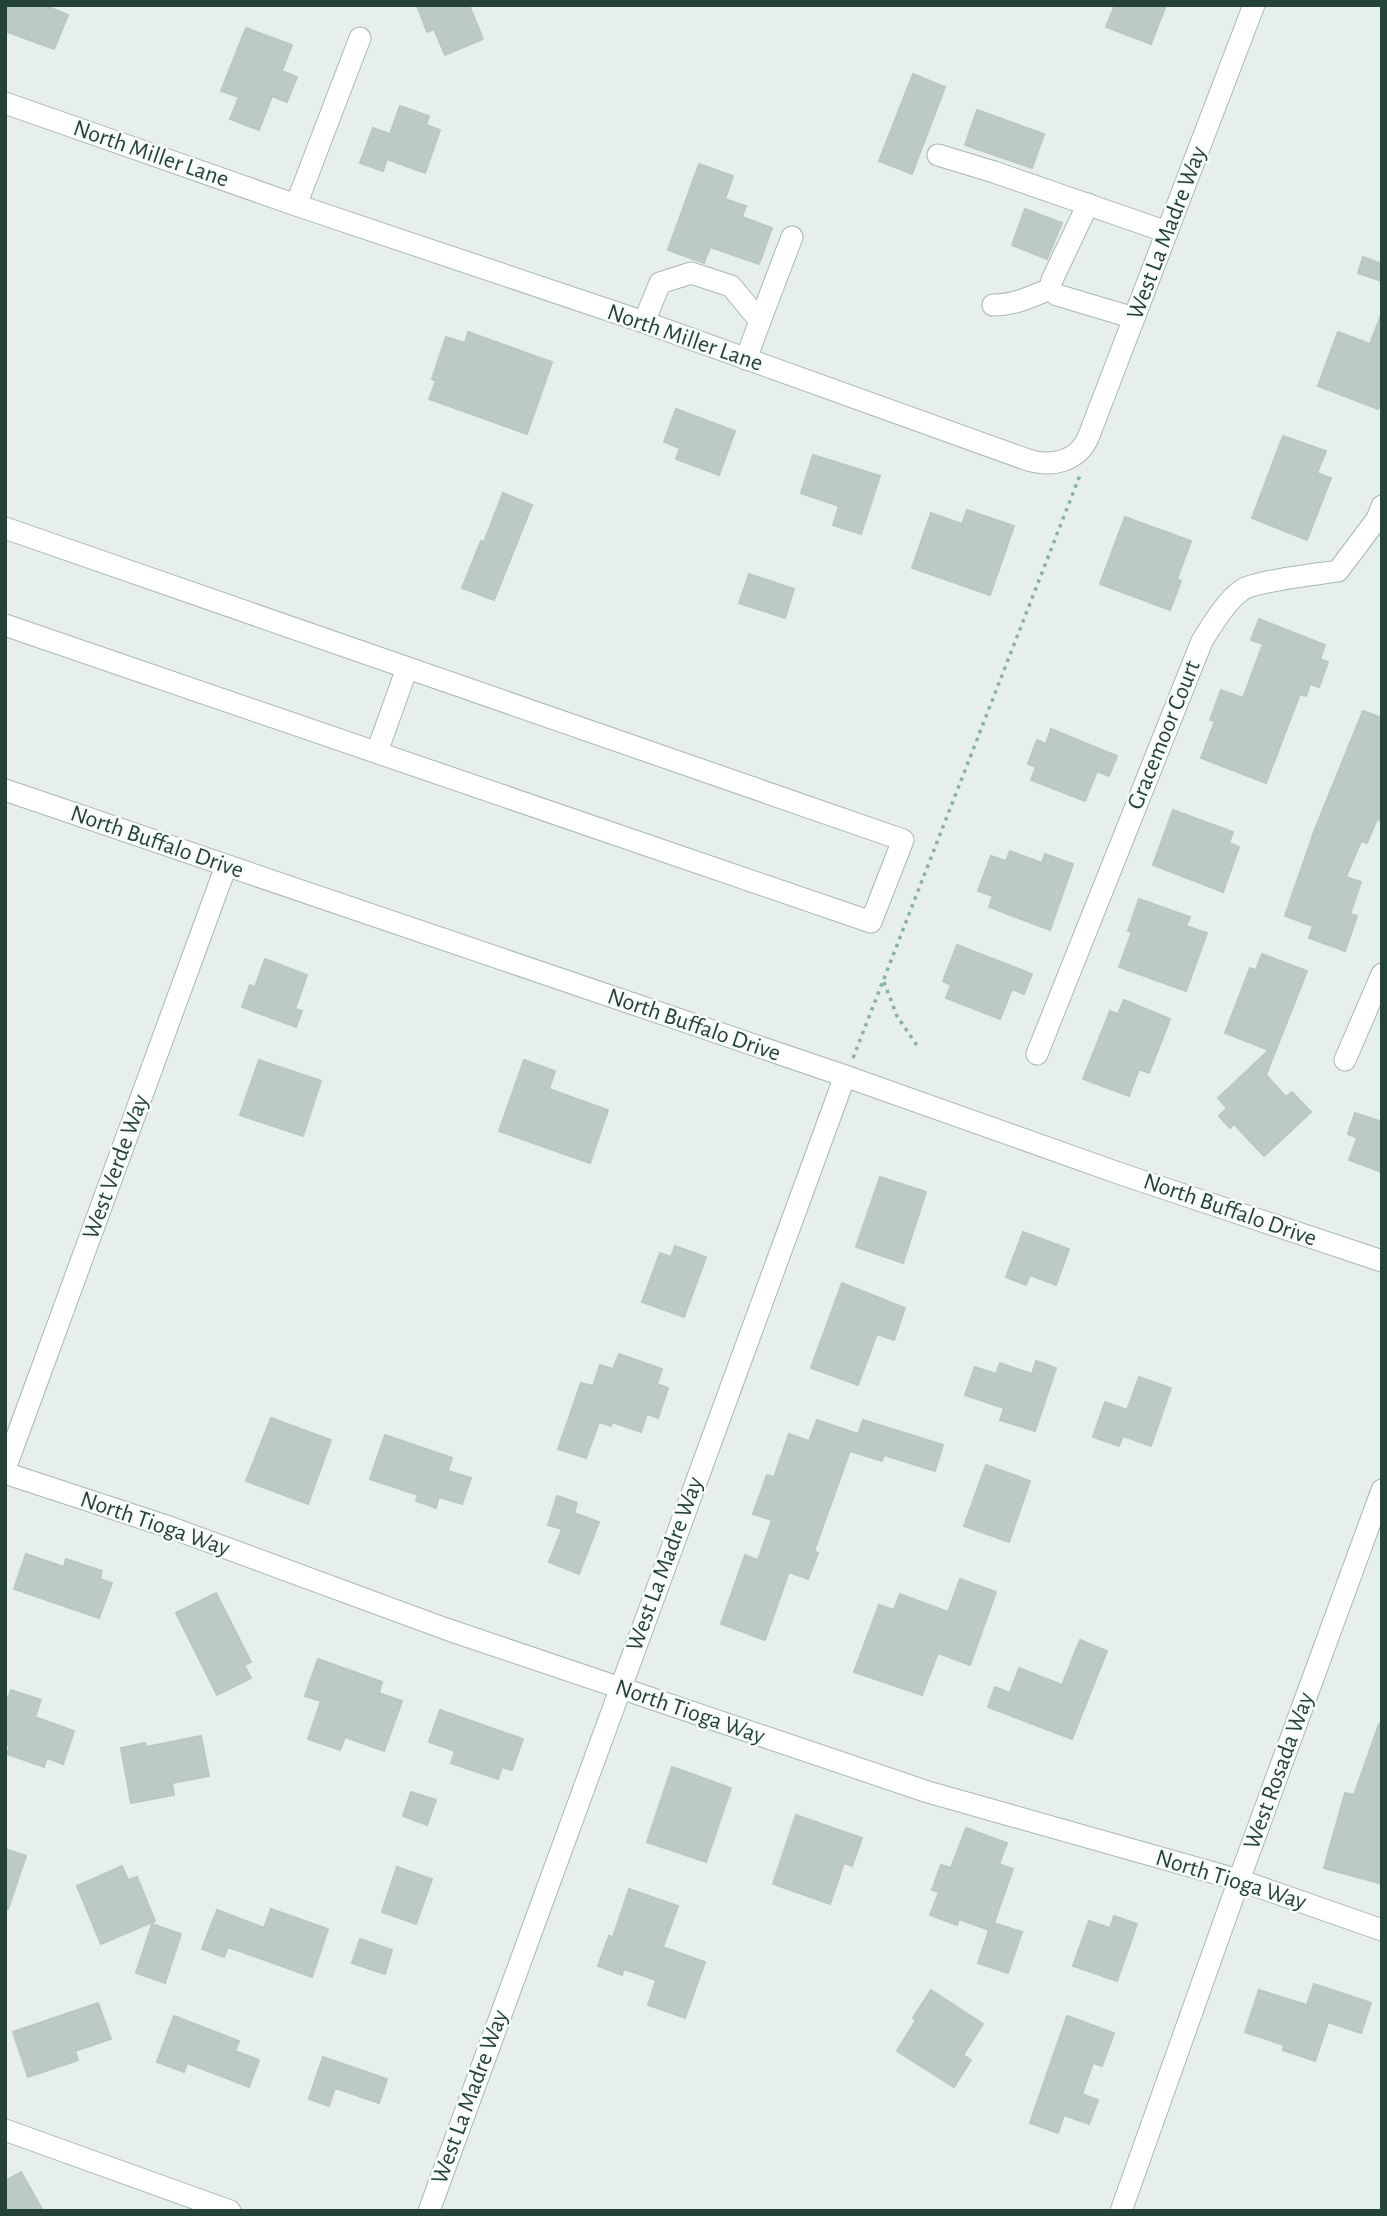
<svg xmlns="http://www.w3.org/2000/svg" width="1387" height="2216" font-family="'Alegreya Sans',sans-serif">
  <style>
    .building { fill: #bbcac4; stroke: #b8c9c2; stroke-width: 2 }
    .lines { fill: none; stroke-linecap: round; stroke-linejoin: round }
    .minor-casing { stroke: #a8b8b2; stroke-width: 23 }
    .path { stroke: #86b3a5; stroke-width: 3.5; stroke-dasharray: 3.5 5; stroke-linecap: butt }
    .minor { stroke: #fff; stroke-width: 21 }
    .labels { text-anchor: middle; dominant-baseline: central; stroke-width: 5; stroke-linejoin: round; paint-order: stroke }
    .street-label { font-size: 24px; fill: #24423a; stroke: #f7fbf9 }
  </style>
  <rect width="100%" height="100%" fill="#e6efeb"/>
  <g class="building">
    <path d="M 5,5 L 44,5 L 68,15 L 54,49 L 5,31 Z"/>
    <path d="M 417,5 L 469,5 L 483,39 L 445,55 L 434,29 L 427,32 Z"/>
    <path d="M 1115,5 L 1166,5 L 1151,44 L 1106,27 Z"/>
    <path d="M 246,28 L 292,45 L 282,71 L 297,77 L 287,102 L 272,96 L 259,130 L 230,119 L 239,97 L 221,91 Z"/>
    <path d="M 913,74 L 945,87 L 912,174 L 879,161 Z"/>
    <path d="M 400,106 L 429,116 L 426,125 L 440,130 L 425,173 L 387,159 L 383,171 L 360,163 L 373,128 L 390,134 Z"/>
    <path d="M 977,110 L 1044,134 L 1032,168 L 965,145 Z"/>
    <path d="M 699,164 L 733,176 L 725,199 L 746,206 L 742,217 L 772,228 L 759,264 L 710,247 L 704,263 L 668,250 Z"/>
    <path d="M 1025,209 L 1062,223 L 1047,259 L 1012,245 Z"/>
    <path d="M 1363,257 L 1382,264 L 1382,281 L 1358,273 Z"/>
    <path d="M 1381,315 L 1382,398 L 1378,409 L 1318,386 L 1338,332 L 1370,344 Z"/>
    <path d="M 468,332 L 552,362 L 527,434 L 429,399 L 436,381 L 432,379 L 446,337 L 465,343 Z"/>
    <path d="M 676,409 L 735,431 L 719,475 L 676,459 L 680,448 L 664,442 Z"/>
    <path d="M 1283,436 L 1326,451 L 1317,473 L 1331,478 L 1307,540 L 1252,518 Z"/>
    <path d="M 813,455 L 880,476 L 861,534 L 833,525 L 839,506 L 801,493 Z"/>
    <path d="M 503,493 L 532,505 L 494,600 L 462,588 L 481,541 L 484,542 Z"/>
    <path d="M 967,510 L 1014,526 L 990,595 L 912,568 L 931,513 L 962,524 Z"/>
    <path d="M 1125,517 L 1191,541 L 1177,579 L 1181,581 L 1170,610 L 1100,584 Z"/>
    <path d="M 749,574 L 794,589 L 785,618 L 739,603 Z"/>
    <path d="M 1259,619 L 1325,645 L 1320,659 L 1328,662 L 1319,687 L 1310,684 L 1306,696 L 1300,694 L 1266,783 L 1201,758 L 1215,721 L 1210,720 L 1221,690 L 1243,698 L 1263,644 L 1251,640 Z"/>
    <path d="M 1363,711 L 1382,718 L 1382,821 L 1377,819 L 1367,843 L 1361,841 L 1346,877 L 1361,882 L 1350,914 L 1357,916 L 1345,951 L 1309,938 L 1313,926 L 1285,916 L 1315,829 Z"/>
    <path d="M 1051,729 L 1117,756 L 1109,776 L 1097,771 L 1085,801 L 1031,780 L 1036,767 L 1028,764 L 1037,740 L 1046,744 Z"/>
    <path d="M 1173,810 L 1233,832 L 1229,843 L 1239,847 L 1223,892 L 1153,865 Z"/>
    <path d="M 1010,851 L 1042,863 L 1045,854 L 1073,864 L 1050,930 L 989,907 L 993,896 L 978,891 L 991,856 L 1006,861 Z"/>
    <path d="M 1139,899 L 1190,917 L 1186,926 L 1207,933 L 1186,991 L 1119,967 L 1132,932 L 1128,931 Z"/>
    <path d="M 957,945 L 1032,974 L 1024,994 L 1012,989 L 1000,1019 L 946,998 L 951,985 L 943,981 Z"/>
    <path d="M 1262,954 L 1307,971 L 1266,1075 L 1286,1097 L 1292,1092 L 1311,1112 L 1264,1156 L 1234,1124 L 1230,1128 L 1219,1116 L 1227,1108 L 1218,1098 L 1269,1050 L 1225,1033 L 1250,968 L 1256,970 Z"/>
    <path d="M 265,959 L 307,975 L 295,1009 L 302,1011 L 296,1027 L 242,1007 L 250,985 L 255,987 Z"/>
    <path d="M 1124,1000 L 1170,1019 L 1149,1073 L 1139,1069 L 1129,1096 L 1083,1079 L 1110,1011 L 1118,1014 Z"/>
    <path d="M 259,1060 L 321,1081 L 303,1136 L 240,1115 Z"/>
    <path d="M 524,1060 L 555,1071 L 549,1089 L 608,1110 L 590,1163 L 499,1131 Z"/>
    <path d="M 1355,1113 L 1382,1122 L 1382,1172 L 1349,1160 L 1357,1138 L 1348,1134 Z"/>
    <path d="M 880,1177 L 926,1192 L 903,1263 L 856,1247 Z"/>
    <path d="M 1023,1232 L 1069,1249 L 1056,1285 L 1030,1275 L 1026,1285 L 1006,1277 Z"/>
    <path d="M 675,1246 L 706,1257 L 684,1317 L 642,1302 L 660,1253 L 671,1257 Z"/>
    <path d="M 842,1283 L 905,1308 L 894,1340 L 877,1334 L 858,1385 L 811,1368 Z"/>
    <path d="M 619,1354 L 662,1369 L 657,1384 L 668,1388 L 658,1418 L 647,1414 L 641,1432 L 612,1422 L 611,1426 L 599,1422 L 586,1458 L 558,1449 L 581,1383 L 593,1386 L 600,1365 L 613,1369 Z"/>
    <path d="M 1036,1361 L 1056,1368 L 1035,1431 L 1000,1420 L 1004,1408 L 965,1395 L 975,1367 L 996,1374 L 1000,1363 L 1032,1374 Z"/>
    <path d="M 1139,1377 L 1171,1388 L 1151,1446 L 1123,1436 L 1119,1446 L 1093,1437 L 1105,1402 L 1127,1410 Z"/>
    <path d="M 271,1418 L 331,1440 L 308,1504 L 246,1481 Z"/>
    <path d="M 817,1420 L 858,1434 L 863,1420 L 943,1445 L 935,1471 L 884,1455 L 882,1461 L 850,1451 L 814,1551 L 818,1553 L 808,1579 L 789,1572 L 765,1640 L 721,1624 L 745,1555 L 758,1560 L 772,1520 L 753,1514 L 767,1475 L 774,1477 L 789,1434 L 809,1441 Z"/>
    <path d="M 385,1435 L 452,1458 L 448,1471 L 471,1478 L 462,1504 L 439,1497 L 436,1508 L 416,1501 L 418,1495 L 370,1479 Z"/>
    <path d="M 986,1465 L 1030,1481 L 1009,1542 L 964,1526 Z"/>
    <path d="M 557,1496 L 577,1503 L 574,1513 L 599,1522 L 579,1574 L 549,1562 L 562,1529 L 548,1525 Z"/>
    <path d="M 26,1554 L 64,1567 L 66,1559 L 102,1571 L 100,1579 L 112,1583 L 99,1618 L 14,1589 Z"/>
    <path d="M 960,1579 L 996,1592 L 970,1665 L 938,1653 L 922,1695 L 854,1672 L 879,1605 L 894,1610 L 900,1594 L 948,1612 Z"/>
    <path d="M 216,1593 L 251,1662 L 244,1665 L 251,1678 L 217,1695 L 176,1613 Z"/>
    <path d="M 1080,1640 L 1107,1651 L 1072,1739 L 988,1707 L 995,1687 L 1010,1693 L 1019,1668 L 1062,1685 Z"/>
    <path d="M 318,1659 L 382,1682 L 379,1693 L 402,1701 L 384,1751 L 345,1737 L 340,1750 L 308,1739 L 321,1701 L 305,1696 Z"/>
    <path d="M 11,1690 L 41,1700 L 35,1717 L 74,1731 L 63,1764 L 47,1758 L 44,1767 L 7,1754 L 10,1746 L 5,1744 L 5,1706 Z"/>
    <path d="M 440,1710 L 523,1739 L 512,1770 L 502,1767 L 498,1779 L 451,1763 L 455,1751 L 429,1742 Z"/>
    <path d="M 1379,1724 L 1382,1725 L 1382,1884 L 1324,1868 L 1345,1793 L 1354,1795 Z"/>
    <path d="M 201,1736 L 209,1776 L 172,1783 L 174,1795 L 131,1803 L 121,1748 L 145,1743 L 146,1747 Z"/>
    <path d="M 672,1767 L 731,1788 L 706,1862 L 647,1842 Z"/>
    <path d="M 411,1792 L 436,1800 L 427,1825 L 403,1816 Z"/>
    <path d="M 796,1815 L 862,1838 L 852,1866 L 844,1863 L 830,1904 L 773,1884 Z"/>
    <path d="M 966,1828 L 1007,1843 L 999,1864 L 1013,1869 L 994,1923 L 1022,1932 L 1008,1973 L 978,1963 L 989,1930 L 959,1919 L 957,1925 L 930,1915 L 939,1892 L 932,1890 L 941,1865 L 951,1868 Z"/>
    <path d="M 5,1849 L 26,1856 L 8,1909 L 5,1908 Z"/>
    <path d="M 122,1866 L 128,1880 L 137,1877 L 155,1921 L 101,1944 L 77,1886 Z"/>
    <path d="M 397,1867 L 432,1879 L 416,1924 L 382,1912 Z"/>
    <path d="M 629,1889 L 678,1906 L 663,1947 L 705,1962 L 685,2018 L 648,2005 L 656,1980 L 624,1969 L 622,1975 L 598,1966 L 609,1936 L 613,1937 Z"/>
    <path d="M 271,1909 L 328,1929 L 312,1977 L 228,1947 L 224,1957 L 202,1949 L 217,1910 L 264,1928 Z"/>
    <path d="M 1114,1916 L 1137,1924 L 1117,1981 L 1073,1966 L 1089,1921 L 1110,1928 Z"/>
    <path d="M 152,1924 L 181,1934 L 165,1983 L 136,1973 Z"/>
    <path d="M 360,1939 L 392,1950 L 385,1974 L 352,1963 Z"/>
    <path d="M 1314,1984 L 1371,2003 L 1361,2033 L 1328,2022 L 1315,2061 L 1283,2050 L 1284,2045 L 1245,2032 L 1259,1990 L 1307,2005 Z"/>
    <path d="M 931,1990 L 983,2024 L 963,2055 L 971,2060 L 954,2087 L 897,2051 L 916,2020 L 913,2018 Z"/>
    <path d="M 98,2003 L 111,2039 L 75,2051 L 78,2060 L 28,2077 L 13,2032 Z"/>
    <path d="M 174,2016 L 239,2041 L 235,2051 L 259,2060 L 249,2087 L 187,2063 L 184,2072 L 157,2062 Z"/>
    <path d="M 1067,2016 L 1114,2033 L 1102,2066 L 1093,2063 L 1082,2094 L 1098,2100 L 1089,2124 L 1064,2115 L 1058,2133 L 1030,2123 Z"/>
    <path d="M 323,2057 L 387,2079 L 379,2103 L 335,2088 L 329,2106 L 309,2099 Z"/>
    <path d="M 21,2172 L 43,2211 L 5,2211 L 5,2181 Z"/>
  </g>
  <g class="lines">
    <g class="minor-casing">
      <g id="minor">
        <path d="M 5,103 L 296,205 L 644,322 L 1028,460 C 1052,467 1077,462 1088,438 L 1254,5"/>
        <path d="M 938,155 L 994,172 L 1167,232"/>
        <path d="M 1088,204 L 1052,280 L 1050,289 L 1057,295 L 1134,318"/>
        <path d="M 296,205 L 360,38"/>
        <path d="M 993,305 C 1014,305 1031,297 1050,289"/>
        <path d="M 760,321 L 792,237"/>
        <path d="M 644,322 L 660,283 L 691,273 L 731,286 L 760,321 L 746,359"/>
        <path d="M 5,528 L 903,840 L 871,922 L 5,625"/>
        <path d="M 377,752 L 407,668"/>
        <path d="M 5,790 L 845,1076 L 1124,1175 L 1382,1261"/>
        <path d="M 1037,1054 L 1202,641 C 1212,625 1227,600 1242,590 C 1255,581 1319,574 1338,571 L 1377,519 L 1382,506"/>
        <path d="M 1345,1060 L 1382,974"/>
        <path d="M 5,1469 L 226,866"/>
        <path d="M 5,1473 L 172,1528 L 446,1629 L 928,1792 L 1239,1880 L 1382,1930"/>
        <path d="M 5,2130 L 230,2211"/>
        <path d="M 429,2211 L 845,1076"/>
        <path d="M 1121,2211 L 1239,1880 L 1382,1490"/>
      </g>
    </g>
    <g class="path">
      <path d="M 884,982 L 897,1016 L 918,1047"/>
      <path d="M 853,1058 L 1080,475"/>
    </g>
    <use href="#minor" class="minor"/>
  </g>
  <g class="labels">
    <g class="street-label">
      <text transform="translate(151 154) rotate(19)">North Miller Lane</text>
      <text transform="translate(1167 233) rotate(-69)">West La Madre Way</text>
      <text transform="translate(685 338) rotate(19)">North Miller Lane</text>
      <text transform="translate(1164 735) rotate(-68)">Gracemoor Court</text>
      <text transform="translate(157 842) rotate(19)">North Buffalo Drive</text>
      <text transform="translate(694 1025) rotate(19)">North Buffalo Drive</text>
      <text transform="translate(116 1167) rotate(-70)">West Verde Way</text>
      <text transform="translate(1230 1210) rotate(19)">North Buffalo Drive</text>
      <text transform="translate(155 1524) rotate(19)">North Tioga Way</text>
      <text transform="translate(665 1564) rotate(-70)">West La Madre Way</text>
      <text transform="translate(690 1712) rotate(19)">North Tioga Way</text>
      <text transform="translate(1279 1771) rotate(-70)">West Rosada Way</text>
      <text transform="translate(1231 1880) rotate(17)">North Tioga Way</text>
      <text transform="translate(470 2097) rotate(-70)">West La Madre Way</text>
    </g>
  </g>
  <rect width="1387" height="2216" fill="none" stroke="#24423a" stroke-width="14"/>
</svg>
